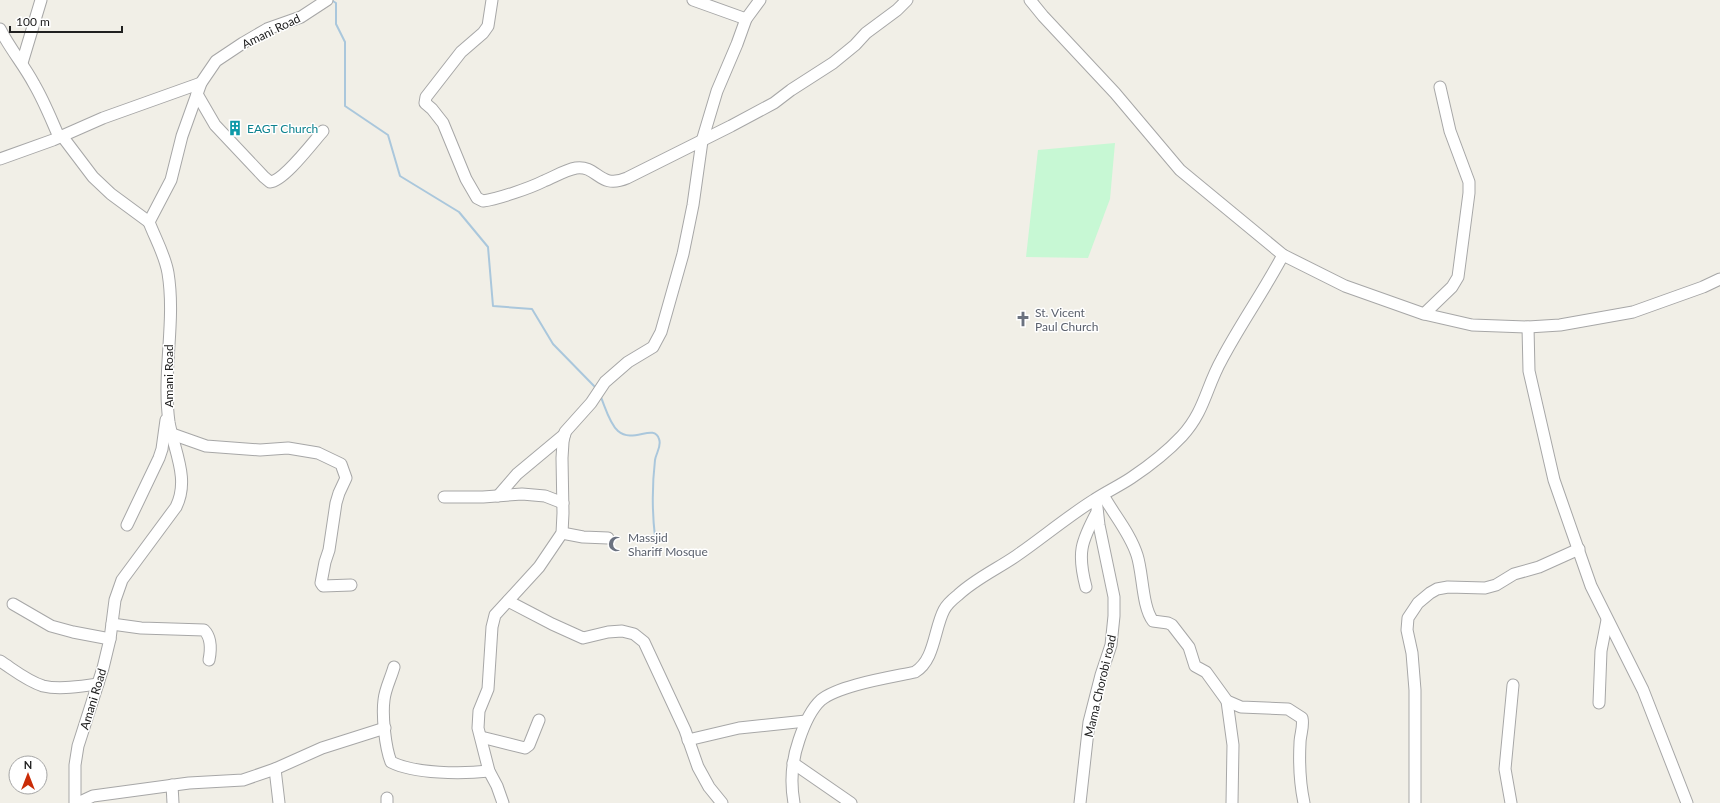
<svg xmlns="http://www.w3.org/2000/svg" width="1720" height="803" font-family="Lato,sans-serif">
  <style>
    .park { fill: #c7f8d4 }
    .lines { fill: none; stroke-linecap: round; stroke-linejoin: round }
    .stream { stroke: #aac7dc; stroke-width: 2 }
    .minor-casing { stroke: #a7a7a7; stroke-width: 13 }
    .minor { stroke: #fff; stroke-width: 11 }
    .labels { text-anchor: middle; dominant-baseline: central; stroke-width: 3; stroke-linejoin: round; paint-order: stroke }
    .street-label { font-size: 12px; fill: #202020; stroke: #fff }
    .culture-label { font-size: 12px; fill: #0d838f; stroke: #fff; text-anchor: start }
    .worship-label { font-size: 12px; fill: #5b616d; stroke: #fff; text-anchor: start }
  </style>
  <rect width="100%" height="100%" fill="#f1efe7"/>
  <path class="park" d="M 1115,143 L 1110,199 L 1088,258 L 1026,257 L 1038,150 Z"/>
  <g class="lines">
    <g class="stream">
      <path d="M 331,0 L 336,3 L 336,24 L 345,42 L 345,106 L 388,135 L 400,176 L 459,212 L 488,247 L 493,306 L 532,309 L 553,344 L 596,388"/>
      <path d="M 600,395 C 605,406 609,423 618,431 C 633,444 654,423 659,439 C 662,446 656,453 655,460 C 652,486 652,511 655,537"/>
    </g>
    <g class="minor-casing">
      <g id="minor">
        <path d="M 492,0 L 488,26 L 483,33 L 461,52 L 426,97 L 425,103 L 432,109 L 443,123 L 466,179 L 477,198 L 483,201 C 498,199 530,188 544,181 C 554,177 565,170 576,168 C 598,165 599,190 627,178 L 731,126 L 774,103 L 791,90 L 833,63 L 855,45 L 866,33 L 897,10 L 907,0"/>
        <path d="M 693,0 L 746,19"/>
        <path d="M 1030,0 L 1043,16 L 1115,93 L 1180,170 L 1283,255 L 1345,286 L 1424,314 L 1472,325 L 1528,327 L 1560,325 L 1633,312 L 1703,287 L 1720,279"/>
        <path d="M 0,29 C 10,49 24,65 34,84 C 44,101 51,119 59,137"/>
        <path d="M 22,63 L 41,0"/>
        <path d="M 197,94 L 215,125 L 264,177 L 270,182 C 284,181 313,142 323,131"/>
        <path d="M 62,136 L 93,177 L 111,194 L 149,222"/>
        <path d="M 0,159 L 53,140 L 103,118 L 201,83"/>
        <path d="M 1424,314 L 1452,287 L 1458,277 L 1469,193 L 1469,182 L 1450,131 L 1440,87"/>
        <path d="M 1528,327 L 1529,371 L 1554,480 L 1591,586 L 1643,690 L 1687,803"/>
        <path d="M 172,434 L 206,446 L 260,450 L 288,448 L 318,453 L 341,464 L 346,478 L 339,493 L 336,503 L 329,550 L 325,562 L 321,583 L 323,586 L 351,585"/>
        <path d="M 1103,495 C 1114,515 1130,533 1137,555 C 1143,573 1142,607 1153,621 L 1168,623 L 1172,625 L 1189,647 L 1195,666 L 1206,672 L 1227,701 L 1241,707 L 1288,709 L 1302,718 C 1304,727 1300,735 1300,743 C 1299,762 1300,784 1304,803"/>
        <path d="M 498,496 L 517,474 L 565,434"/>
        <path d="M 444,497 L 483,497 L 522,494 L 545,496 L 563,503"/>
        <path d="M 127,525 L 159,458 L 162,449 L 166,420"/>
        <path d="M 562,533 L 583,537 L 608,538"/>
        <path d="M 1086,587 C 1077,553 1081,542 1097,512"/>
        <path d="M 508,601 L 552,624 L 583,638 L 608,632 L 622,631 L 634,634 L 644,642 L 685,730 L 698,767 L 709,787 L 722,803"/>
        <path d="M 13,604 L 51,626 L 73,632 L 110,639"/>
        <path d="M 112,624 L 141,628 L 204,630 C 212,638 211,650 209,660"/>
        <path d="M 0,661 C 14,670 27,681 43,686 C 60,690 81,686 98,684"/>
        <path d="M 394,667 C 391,678 385,689 384,700 C 382,715 385,747 391,762 C 415,774 462,774 489,771"/>
        <path d="M 1227,701 L 1233,745 L 1232,803"/>
        <path d="M 1599,703 L 1601,651 L 1607,620"/>
        <path d="M 481,737 L 525,748 L 529,745 L 539,720"/>
        <path d="M 688,740 L 739,728 L 806,721"/>
        <path d="M 793,763 L 851,803"/>
        <path d="M 275,769 L 279,803"/>
        <path d="M 172,785 L 173,803"/>
        <path d="M 75,803 L 75,765 L 78,746 L 103,668 L 110,639 L 115,600 L 122,580 L 176,507 C 190,479 174,451 169,422 C 162,372 176,322 168,273 C 165,255 155,238 149,222 L 171,180 L 182,136 L 201,83 L 216,61 L 243,43 L 267,29 L 301,17 L 327,0"/>
        <path d="M 78,803 L 93,796 L 189,783 L 243,780 L 275,769 L 322,748 L 385,728"/>
        <path d="M 387,803 L 387,798"/>
        <path d="M 503,803 L 497,786 L 489,771 L 478,728 L 479,711 L 488,689 L 492,627 L 495,615 L 539,567 L 562,533 L 563,513 L 562,458 L 563,442 L 565,432 L 591,403 L 605,382 L 628,362 L 653,347 L 661,332 L 683,254 L 693,205 L 702,141 L 717,91 L 737,44 L 746,19 L 760,0"/>
        <path d="M 794,803 C 790,781 792,760 799,740 C 804,725 810,710 821,700 C 839,685 892,677 915,672 C 935,660 934,629 944,610 C 947,604 953,599 958,595 C 975,579 997,569 1016,556 C 1042,538 1067,517 1094,500 C 1106,492 1119,486 1131,478 C 1149,466 1167,452 1182,436 C 1205,411 1206,387 1222,359 C 1241,323 1264,291 1283,255"/>
        <path d="M 1080,803 L 1089,722 L 1101,675 L 1111,645 L 1114,616 L 1114,597 L 1099,525 L 1096,499"/>
        <path d="M 1415,803 L 1415,690 L 1412,653 L 1407,630 L 1408,618 L 1418,603 L 1430,593 L 1437,589 L 1448,587 L 1485,588 L 1496,585 L 1514,574 L 1539,567 L 1579,549"/>
        <path d="M 1511,803 L 1505,769 L 1513,685"/>
      </g>
    </g>
    <use href="#minor" class="minor"/>
  </g>
  <defs>
    <g id="building-bare" transform="scale(1.2)"><path d="M-4-6H4V6H1V3H-1V6H-4ZM-2.5-4.3h1.7v1.8h-1.7ZM.8-4.3h1.7v1.8H.8ZM-2.5-1h1.7V.8h-1.7ZM.8-1h1.7V.8H.8Z" fill="#0f9aa8" stroke="#fff" stroke-width="2.5" paint-order="stroke"/></g>
    <g id="church-bare" transform="scale(1.2)"><path d="M-1.2-6h2.4v3.5h3.3v2.4h-3.3V6h-2.4V-.1h-3.3v-2.4h3.3Z" fill="#6b7280" stroke="#fff" stroke-width="2.5" paint-order="stroke"/></g>
    <g id="mosque-bare" transform="scale(1.2)"><path d="M3.5-4.9A6 6 0 1 0 3.5 4.9A5 5 0 1 1 3.5-4.9Z" fill="#6b7280" stroke="#fff" stroke-width="2.5" paint-order="stroke"/></g>
  </defs>
  <g fill-rule="evenodd">
    <use href="#building-bare" x="235" y="128"/>
    <use href="#church-bare" x="1023" y="319"/>
    <use href="#mosque-bare" x="616" y="544"/>
  </g>
  <g class="labels">
    <g class="street-label">
      <text transform="translate(271 31) rotate(-26)">Amani Road</text>
      <text transform="translate(168 376) rotate(-90)">Amani Road</text>
      <text transform="translate(1100 686) rotate(-77)">Mama Chorobi road</text>
      <text transform="translate(93 699) rotate(-73)">Amani Road</text>
    </g>
    <g class="culture-label">
      <text x="247" y="128">EAGT Church</text>
    </g>
    <g class="worship-label">
      <text x="1035" y="312">St. Vicent<tspan x="1035" dy="14">Paul Church</tspan></text>
      <text x="628" y="537">Massjid<tspan x="628" dy="14">Shariff Mosque</tspan></text>
    </g>
  </g>
  <g transform="translate(28 775)"><circle r="19" fill="#ffffff" stroke="#a6a6a6"/>
  <path d="M0-3L7 15L0 10L-7 15Z" fill="#ca2c07"/>
  <text y="-6" font-size="11" font-weight="bold" text-anchor="middle" fill="#202020">N</text>
  </g>
  <path d="M10 26v6h112v-6" fill="none" stroke="#202020" stroke-width="2"/>
  <text x="16" y="26" font-size="12" fill="#202020" stroke="#ffffff" stroke-width="3" paint-order="stroke">100 m</text>
</svg>
